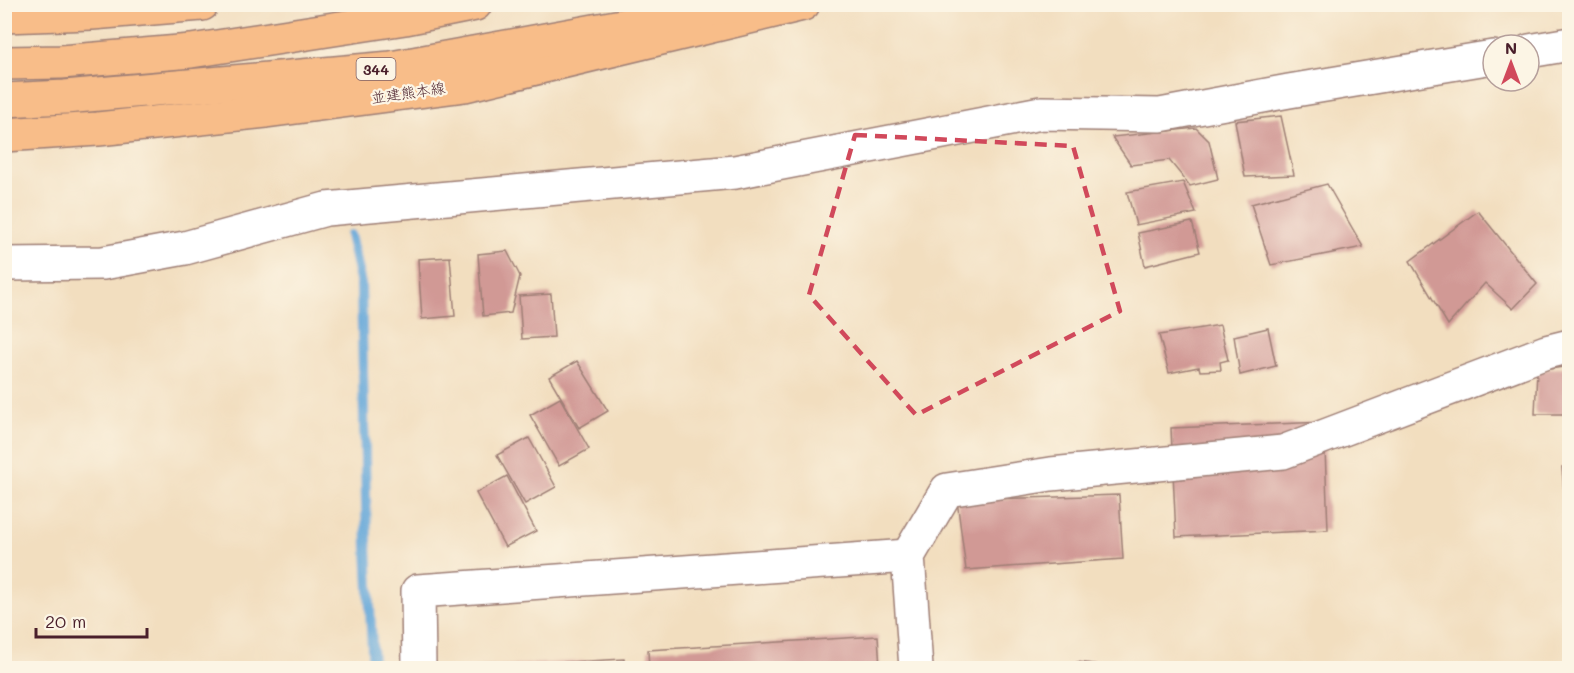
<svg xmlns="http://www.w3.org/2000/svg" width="1574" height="673" font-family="Mali,'Klee One',sans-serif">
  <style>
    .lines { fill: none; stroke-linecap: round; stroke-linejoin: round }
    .stream { stroke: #65a7d9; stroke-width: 10 }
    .building { fill: #d19995 }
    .minor-casing { stroke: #9e7e75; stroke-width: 36 }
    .major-casing { stroke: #9e7e75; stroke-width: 36 }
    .highway-casing { stroke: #9e7e75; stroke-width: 36 }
    .minor { stroke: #fff; stroke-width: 33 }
    .major { stroke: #f8bd89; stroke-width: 33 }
    .highway { stroke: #f8bd89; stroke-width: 33 }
    .marked { fill: none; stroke: #d1495b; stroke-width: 4.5; stroke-dasharray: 12 8; stroke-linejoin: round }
    .labels { text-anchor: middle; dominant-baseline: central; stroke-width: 4.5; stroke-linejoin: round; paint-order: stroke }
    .shield { fill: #fcf5e5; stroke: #7f5f63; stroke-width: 1.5 }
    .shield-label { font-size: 14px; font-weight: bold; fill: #4a1f2b }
    .street-label { font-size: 15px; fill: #4a1f2b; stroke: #fcf5e5 }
  </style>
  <rect width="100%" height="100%" fill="#fcf5e5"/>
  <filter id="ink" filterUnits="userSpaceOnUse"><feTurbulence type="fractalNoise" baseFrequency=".0167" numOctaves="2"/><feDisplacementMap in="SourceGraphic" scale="12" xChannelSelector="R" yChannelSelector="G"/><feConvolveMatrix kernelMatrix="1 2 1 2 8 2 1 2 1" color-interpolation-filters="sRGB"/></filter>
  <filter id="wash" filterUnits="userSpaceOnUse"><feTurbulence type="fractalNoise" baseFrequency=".008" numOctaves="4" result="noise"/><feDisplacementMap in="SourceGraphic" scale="24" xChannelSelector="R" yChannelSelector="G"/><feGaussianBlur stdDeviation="1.35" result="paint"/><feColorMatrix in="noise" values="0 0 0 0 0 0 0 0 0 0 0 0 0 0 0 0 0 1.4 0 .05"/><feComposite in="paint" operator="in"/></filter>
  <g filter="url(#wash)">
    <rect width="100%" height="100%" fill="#f2debf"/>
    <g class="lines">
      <path class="stream" d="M 350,235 L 361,284 L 367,547 L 373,668"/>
    </g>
    <g id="blocks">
      <g class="building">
        <path d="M 1281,116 L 1294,175 L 1245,177 L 1235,121 Z"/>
        <path d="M 1196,128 L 1209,141 L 1218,179 L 1190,186 L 1169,160 L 1131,165 L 1112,137 Z"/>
        <path d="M 1183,182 L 1196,213 L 1136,225 L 1127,192 Z"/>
        <path d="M 1327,184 L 1363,247 L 1271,265 L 1251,204 Z"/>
        <path d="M 1478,211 L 1537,284 L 1513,309 L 1485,283 L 1448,325 L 1410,261 Z"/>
        <path d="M 1192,222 L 1200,252 L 1145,266 L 1138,233 Z"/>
        <path d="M 507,251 L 520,276 L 511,313 L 483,316 L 478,254 Z"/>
        <path d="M 450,257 L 455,316 L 422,319 L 418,259 Z"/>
        <path d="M 551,294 L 554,337 L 522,339 L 519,296 Z"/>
        <path d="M 1220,325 L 1228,360 L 1220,362 L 1221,370 L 1200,371 L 1199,367 L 1169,373 L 1159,335 Z"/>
        <path d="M 1268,328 L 1276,366 L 1240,375 L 1234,336 Z"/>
        <path d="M 577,361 L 608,411 L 579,428 L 549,377 Z"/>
        <path d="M 1570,366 L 1570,414 L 1535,414 L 1537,371 Z"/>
        <path d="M 560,398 L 589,449 L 559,466 L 530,415 Z"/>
        <path d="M 1324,422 L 1328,530 L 1176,537 L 1171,428 Z"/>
        <path d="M 529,438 L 556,487 L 525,504 L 497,455 Z"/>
        <path d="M 1570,466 L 1570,492 L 1564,492 L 1562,467 Z"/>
        <path d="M 507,476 L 536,531 L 505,547 L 476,493 Z"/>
        <path d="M 1119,495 L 1123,559 L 966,570 L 957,500 Z"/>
        <path d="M 878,636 L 880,668 L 649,668 L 648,650 Z"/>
        <path d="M 624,659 L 625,668 L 476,668 L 476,667 Z"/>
        <path d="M 1077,662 L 1116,667 L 1116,668 L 1076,668 Z"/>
      </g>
    </g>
  </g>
  <g filter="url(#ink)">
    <use href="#blocks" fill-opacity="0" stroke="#9e7e75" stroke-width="1.5"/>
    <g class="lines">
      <g class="minor-casing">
        <g id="minor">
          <path d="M 1529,51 L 1570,44"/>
          <path d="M 4,264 L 103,263 L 185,248 L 326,209 L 735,172 L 1041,113 L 1160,115 L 1289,91 L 1493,57"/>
          <path d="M 419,668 L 418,591 L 908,556"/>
          <path d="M 916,668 L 908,556 L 947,490 L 1051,474 L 1283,452 L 1546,352 L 1570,346"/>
        </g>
      </g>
      <g class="major-casing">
        <g id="major">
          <path d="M 4,16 L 92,13 L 202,4"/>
          <path d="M 4,135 L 98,129 L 266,111 L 465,85 L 803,4"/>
        </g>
      </g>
      <g class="highway-casing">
        <g id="highway">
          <path d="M 4,63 L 61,62 L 191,51 L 405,18 L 475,4"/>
          <path d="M 4,100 L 65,97 L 391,68 L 742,4"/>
        </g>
      </g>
      <use href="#minor" class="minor"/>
      <use href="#major" class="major"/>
      <use href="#highway" class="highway"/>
    </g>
  </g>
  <path class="marked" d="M 855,135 L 1073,146 L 1120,311 L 916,415 L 809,295 Z"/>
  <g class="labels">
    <rect class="shield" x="356.5" y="58" width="39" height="22" rx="4.5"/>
    <g class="shield-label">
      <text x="376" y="69">344</text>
    </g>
    <g class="street-label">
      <text transform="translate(408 92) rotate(-8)">並建熊本線</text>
    </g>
  </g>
  <rect width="1574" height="673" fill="none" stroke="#fcf5e5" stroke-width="24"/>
  <g transform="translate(1511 63)"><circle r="28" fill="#fcf5e5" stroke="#b59f9b" stroke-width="1.5"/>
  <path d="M0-4.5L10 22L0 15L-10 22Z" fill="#d1495b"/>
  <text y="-9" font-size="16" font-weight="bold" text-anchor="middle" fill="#4a1f2b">N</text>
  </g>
  <path d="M36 628v9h111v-9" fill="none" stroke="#4a1f2b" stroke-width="3"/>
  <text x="45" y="628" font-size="18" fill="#4a1f2b" stroke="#fcf5e5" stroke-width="4.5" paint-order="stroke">20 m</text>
</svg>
